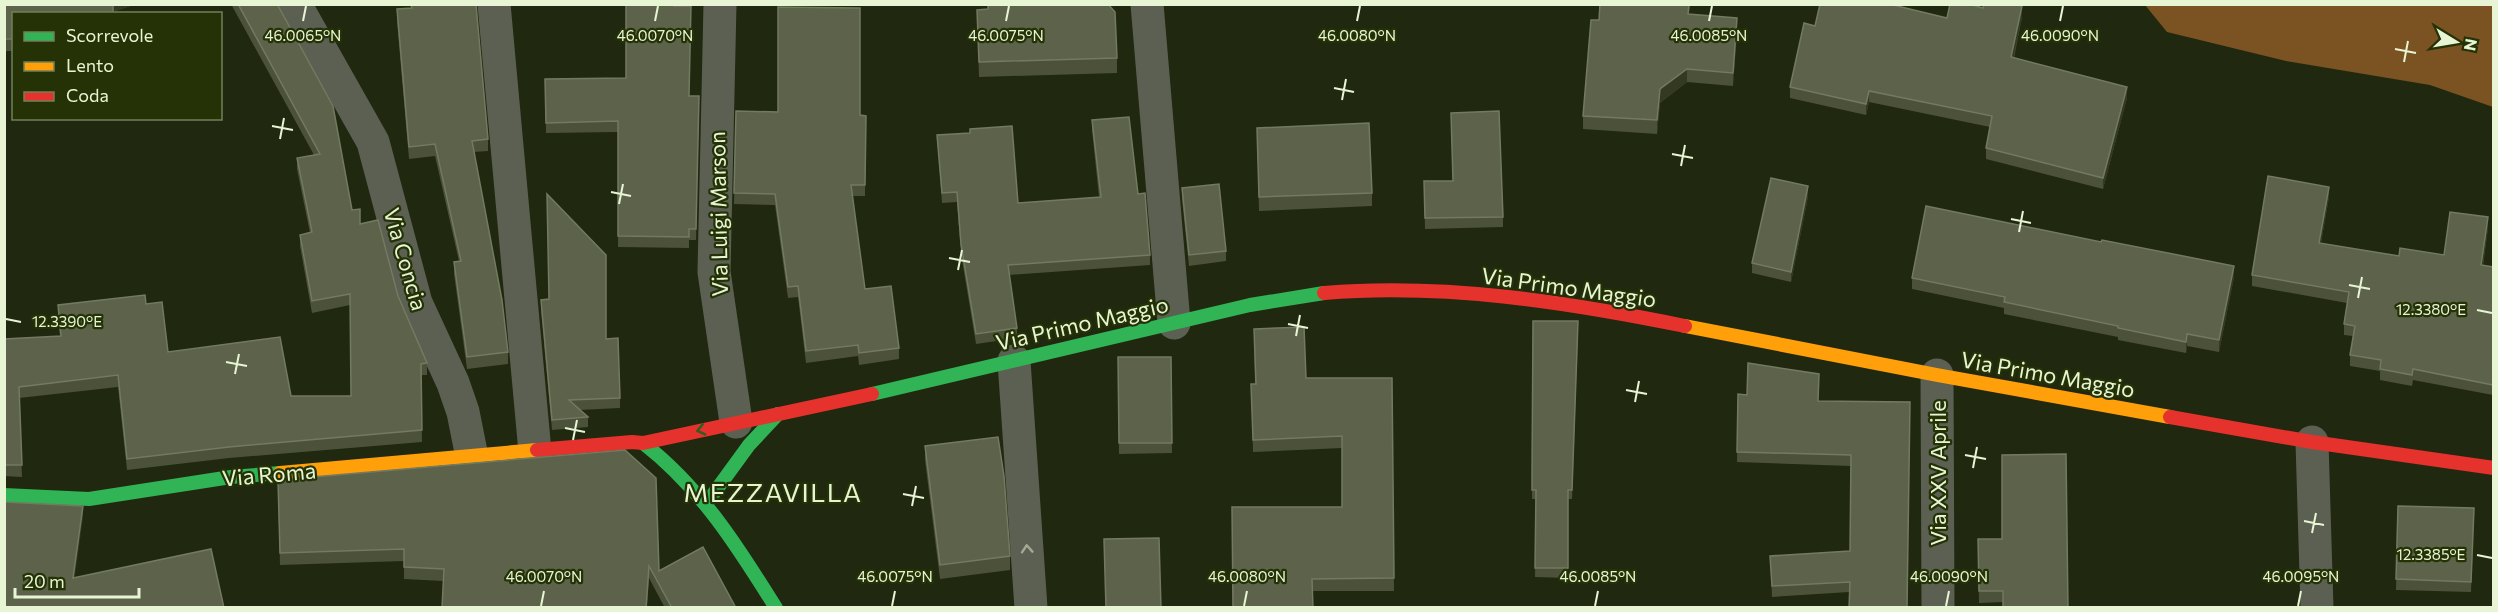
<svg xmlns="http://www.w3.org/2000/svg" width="2498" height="612" font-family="Commissioner,sans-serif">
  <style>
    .forest { fill: #7b5322 }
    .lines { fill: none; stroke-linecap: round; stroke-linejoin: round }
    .street { stroke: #5c6052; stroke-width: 33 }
    .fast { stroke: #30b455; stroke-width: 14 }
    .slow { stroke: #ff9f0a; stroke-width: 14 }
    .jam { stroke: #e5322d; stroke-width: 14 }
    .wall { fill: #4c513a }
    .shaded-wall { fill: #333922 }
    .building { fill: #5c634a; stroke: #727a60; stroke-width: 1.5 }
    .oneway { stroke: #286021 }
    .oneway2 { stroke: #a2aa94 }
    .ticks { fill: none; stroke: #e7f5d5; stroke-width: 2 }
    .labels { text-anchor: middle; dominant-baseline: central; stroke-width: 4.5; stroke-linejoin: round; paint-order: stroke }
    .street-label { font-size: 22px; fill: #e7f5d5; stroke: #243205 }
    .quarter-label { font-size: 26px; letter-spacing: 1.5px; fill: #e7f5d5; stroke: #243205 }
    .ticks-label { font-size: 15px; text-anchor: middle; fill: #e7f5d5; stroke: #243205; stroke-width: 4.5; stroke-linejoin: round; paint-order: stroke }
  </style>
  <rect width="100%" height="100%" fill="#202810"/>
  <path class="forest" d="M 2145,5 L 2493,5 L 2493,107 L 2430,85 L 2286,61 L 2167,32 Z"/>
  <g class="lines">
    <g class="street">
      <path d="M 295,4 L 373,142 L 416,303 L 453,383 L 463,412 L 472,457"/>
      <path d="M 494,4 L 535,452"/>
      <path d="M 720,4 L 714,272 L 736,422"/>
      <path d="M 1147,4 L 1174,323"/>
      <path d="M 1014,361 L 1031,608"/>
      <path d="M 1937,375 L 1938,608"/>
      <path d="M 2312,442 L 2317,608"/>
    </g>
    <g class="fast">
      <path d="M 872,394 L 1250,305 L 1324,293"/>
      <path d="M 643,443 C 701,488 738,547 776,608"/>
      <path d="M 4,495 L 89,499 L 231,477 L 280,473"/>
      <path d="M 706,504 L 749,445 L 778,414"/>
    </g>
    <g class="slow">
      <path d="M 1685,326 L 1937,375 L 2170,417"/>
      <path d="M 280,473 L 537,450"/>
    </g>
    <g class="jam">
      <path d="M 1324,293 C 1445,283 1567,302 1685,326"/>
      <path d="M 2170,417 L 2312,442 L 2494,468"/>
      <path d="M 537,450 L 632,442 L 643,443 L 872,394"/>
    </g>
  </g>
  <g class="wall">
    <path d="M 4,4 L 136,4 L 113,12 L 14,14 L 14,51 L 4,51 Z"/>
    <path d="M 231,4 L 277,4 L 352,210 L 360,224 L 398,296 L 427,363 L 427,375 L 421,375 L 422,442 L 229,458 L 127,470 L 118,387 L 19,398 L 22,477 L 4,476 L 4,339 L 60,337 L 58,316 L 58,305 L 146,304 L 168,352 L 291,396 L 351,396 L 350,305 L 312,313 L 300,246 L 300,235 L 310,233 L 297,169 L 297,158 L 314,155 Z"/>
    <path d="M 410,4 L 476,4 L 488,139 L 488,151 L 474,152 L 508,352 L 508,364 L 467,369 L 454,274 L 454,262 L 459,261 L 435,156 L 409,159 L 397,21 L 397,9 L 411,8 Z"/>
    <path d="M 1690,4 L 1689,14 L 1737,32 L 1733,86 L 1687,82 L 1660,103 L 1657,134 L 1583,129 L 1583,116 L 1599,20 Z"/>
    <path d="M 977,10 L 1117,58 L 1117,73 L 979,77 Z"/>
    <path d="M 2022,17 L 2014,58 L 2127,98 L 2103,189 L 1986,159 L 1986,148 L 1990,127 L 1869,102 L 1866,115 L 1790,98 L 1790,87 L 1815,26 L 1947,18 Z"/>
    <path d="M 626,78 L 689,96 L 699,96 L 696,240 L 689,240 L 689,248 L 618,247 L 618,132 L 546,133 L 545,79 Z"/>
    <path d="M 736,111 L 866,116 L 865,196 L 852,196 L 865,289 L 899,348 L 899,359 L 859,365 L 858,356 L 806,363 L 798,297 L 788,298 L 775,205 L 734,204 Z"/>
    <path d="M 1092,120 L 1138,194 L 1150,255 L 1150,265 L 1009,275 L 1017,328 L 1017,338 L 976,344 L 961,254 L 957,202 L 942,203 L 937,135 L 1018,203 L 1099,197 L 1092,130 Z"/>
    <path d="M 1257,128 L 1372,193 L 1372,206 L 1259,211 Z"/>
    <path d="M 1424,181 L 1503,217 L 1503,227 L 1425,229 Z"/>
    <path d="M 1182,188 L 1226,251 L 1226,261 L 1189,266 L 1182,199 Z"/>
    <path d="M 1808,197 L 1791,282 L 1752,273 L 1752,263 Z"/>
    <path d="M 2329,197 L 2321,243 L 2399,256 L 2444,255 L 2488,228 L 2483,266 L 2493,267 L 2493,395 L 2413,380 L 2412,386 L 2380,380 L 2380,371 L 2350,366 L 2350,355 L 2353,336 L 2344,335 L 2344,324 L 2347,303 L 2252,286 L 2252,275 Z"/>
    <path d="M 2234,277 L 2219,352 L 2187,346 L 2186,353 L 2118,340 L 2118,337 L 2004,314 L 2004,308 L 1912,289 L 1912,278 Z"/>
    <path d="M 541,300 L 606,339 L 620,398 L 620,408 L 579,410 L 588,417 L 588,427 L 552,430 L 541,310 Z"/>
    <path d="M 1254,329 L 1306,378 L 1392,378 L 1394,591 L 1313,591 L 1233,608 L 1342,507 L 1342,448 L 1253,452 L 1251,384 L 1255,384 Z"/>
    <path d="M 1578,331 L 1572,499 L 1568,499 L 1568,578 L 1535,577 L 1536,499 L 1532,499 L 1532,483 Z"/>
    <path d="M 1118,357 L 1171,357 L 1172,453 L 1119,454 Z"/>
    <path d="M 1738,394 L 1818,401 L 1910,402 L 1849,592 L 1772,597 L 1770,556 L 1850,551 L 1851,466 L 1737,462 Z"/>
    <path d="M 925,446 L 1010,556 L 1010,570 L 940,579 L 925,460 Z"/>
    <path d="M 625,450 L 659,571 L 736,608 L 665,608 L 649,578 L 647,608 L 442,608 L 443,581 L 404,579 L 404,561 L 280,565 L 278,492 Z"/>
    <path d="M 2398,506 L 2474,508 L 2471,592 L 2396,590 Z"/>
    <path d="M 1978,539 L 2002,539 L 2003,602 L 1979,603 Z"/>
  </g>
  <g class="shaded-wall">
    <path d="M 113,4 L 136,4 L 113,12 Z"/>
    <path d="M 2022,6 L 2022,17 L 2011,69 L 2011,57 Z"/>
    <path d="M 1737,18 L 1737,32 L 1733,86 L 1733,73 Z"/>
    <path d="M 1687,69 L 1687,82 L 1660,103 L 1657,134 L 1657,120 L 1660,89 Z"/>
    <path d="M 2127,87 L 2127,98 L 2103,189 L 2103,178 Z"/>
    <path d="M 1869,91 L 1869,102 L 1866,115 L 1866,104 Z"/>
    <path d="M 1808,186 L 1808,197 L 1791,282 L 1791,272 Z"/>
    <path d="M 2329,187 L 2329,197 L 2319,254 L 2319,243 Z"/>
    <path d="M 2488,217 L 2488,228 L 2481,276 L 2481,265 Z"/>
    <path d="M 2234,266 L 2234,277 L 2219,352 L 2219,340 Z"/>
    <path d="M 2187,334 L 2187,346 L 2186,353 L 2186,342 Z"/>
    <path d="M 83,506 L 83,518 L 73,590 L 73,578 Z"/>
  </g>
  <g class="building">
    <path d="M 4,4 L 113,4 L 113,14 L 14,14 L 14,39 L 4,39 Z"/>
    <path d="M 238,4 L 277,4 L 333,106 L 352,210 L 360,209 L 360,224 L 378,220 L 398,296 L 427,363 L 421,364 L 422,430 L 229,447 L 127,459 L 118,375 L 19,387 L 22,465 L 4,465 L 4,339 L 61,336 L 58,305 L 145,295 L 146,304 L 162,302 L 168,352 L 280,337 L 291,396 L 351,396 L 350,294 L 312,301 L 300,235 L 312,232 L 297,158 L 320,154 Z"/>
    <path d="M 411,4 L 476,4 L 488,139 L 472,141 L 502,300 L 508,352 L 467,357 L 454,262 L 461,261 L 435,144 L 409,147 L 397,9 L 412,8 Z"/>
    <path d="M 626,4 L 674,4 L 674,6 L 691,6 L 689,96 L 699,96 L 696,229 L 689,229 L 689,237 L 618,236 L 618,121 L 546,123 L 545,79 L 626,78 Z"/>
    <path d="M 988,4 L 1108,4 L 1115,12 L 1117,58 L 979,62 L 977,10 L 988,9 Z"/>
    <path d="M 1600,4 L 1689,4 L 1688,14 L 1737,18 L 1733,73 L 1687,69 L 1660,89 L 1657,120 L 1583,116 L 1591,20 L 1599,20 Z"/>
    <path d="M 1820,4 L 1889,4 L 1947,18 L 1950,4 L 1969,4 L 1983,8 L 1984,4 L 2013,4 L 2022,6 L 2011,57 L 2127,87 L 2103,178 L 1986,148 L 1992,116 L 1869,91 L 1866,104 L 1790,87 L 1804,23 L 1815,26 Z"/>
    <path d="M 778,7 L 860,8 L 860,115 L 866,116 L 865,185 L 851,185 L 865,289 L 891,286 L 899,348 L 859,353 L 858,345 L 806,351 L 798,286 L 788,287 L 775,194 L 734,193 L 736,111 L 778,112 Z"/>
    <path d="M 1499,111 L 1503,217 L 1425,218 L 1424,181 L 1453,181 L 1451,113 Z"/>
    <path d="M 1129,117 L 1138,194 L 1145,193 L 1150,255 L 1008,265 L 1017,328 L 976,334 L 961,244 L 957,192 L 942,193 L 937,135 L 970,133 L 970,129 L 1012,126 L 1018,203 L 1101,197 L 1092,120 Z"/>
    <path d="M 1369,123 L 1372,193 L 1259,197 L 1257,128 Z"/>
    <path d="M 2268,176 L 2329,187 L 2319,243 L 2399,256 L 2400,248 L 2444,255 L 2450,212 L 2488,217 L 2481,265 L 2493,267 L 2493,385 L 2413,369 L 2412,375 L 2380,369 L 2381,360 L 2350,355 L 2355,326 L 2344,324 L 2349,292 L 2252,275 Z"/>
    <path d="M 1771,178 L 1808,186 L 1791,272 L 1752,263 Z"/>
    <path d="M 1219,184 L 1226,251 L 1189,255 L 1182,188 Z"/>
    <path d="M 547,194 L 606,255 L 606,339 L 618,338 L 620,398 L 569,400 L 588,417 L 552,420 L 541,300 L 549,299 Z"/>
    <path d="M 1926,206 L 2101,242 L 2102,240 L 2234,266 L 2219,340 L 2187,334 L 2186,342 L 2118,328 L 2118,326 L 2004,302 L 2005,297 L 1912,278 Z"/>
    <path d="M 1533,321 L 1578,321 L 1572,490 L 1568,490 L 1568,568 L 1535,568 L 1536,490 L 1532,490 L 1532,474 Z"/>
    <path d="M 1304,327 L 1306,378 L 1392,378 L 1394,578 L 1312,579 L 1313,608 L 1233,608 L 1232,507 L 1342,507 L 1342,436 L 1253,440 L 1251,384 L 1256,384 L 1254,329 Z"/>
    <path d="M 1118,357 L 1171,357 L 1172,443 L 1119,443 Z"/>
    <path d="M 1748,363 L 1819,374 L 1818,401 L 1910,402 L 1907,608 L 1849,608 L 1850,582 L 1772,586 L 1770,556 L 1850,551 L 1851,455 L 1737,452 L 1738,394 L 1747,395 Z"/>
    <path d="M 998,437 L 1004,476 L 1010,556 L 940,565 L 925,446 Z"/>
    <path d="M 625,450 L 656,478 L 659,571 L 703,547 L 736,608 L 672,608 L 649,566 L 646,608 L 442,608 L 444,569 L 404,567 L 404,549 L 280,553 L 278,480 Z"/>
    <path d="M 2066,454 L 2068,608 L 2003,608 L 2003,591 L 1979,591 L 1978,539 L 2002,539 L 2002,455 Z"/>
    <path d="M 4,502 L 83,506 L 73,578 L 211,549 L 224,608 L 4,608 Z"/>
    <path d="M 2398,506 L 2474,508 L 2471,582 L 2396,579 Z"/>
    <path d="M 1159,538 L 1161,608 L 1106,608 L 1104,539 Z"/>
  </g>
  <defs><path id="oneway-chevron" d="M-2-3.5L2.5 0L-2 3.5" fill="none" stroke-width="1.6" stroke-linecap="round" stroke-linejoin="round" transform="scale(1.5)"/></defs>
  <use class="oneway" href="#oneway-chevron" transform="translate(701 430) rotate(167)"/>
  <use class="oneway2" href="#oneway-chevron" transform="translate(1027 549) rotate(-94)"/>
  <path class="ticks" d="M 303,21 L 306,6M 655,21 L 658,6M 1006,21 L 1009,6M 1357,21 L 1360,6M 1709,21 L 1712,6M 2060,21 L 2063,6M 2395,49 L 2416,53M 2404,62 L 2408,41M 1334,88 L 1354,92M 1342,100 L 1346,79M 272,126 L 293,130M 280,139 L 284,118M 1672,154 L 1693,158M 1681,166 L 1685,145M 611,192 L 631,196M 619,204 L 623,184M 2011,219 L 2031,223M 2019,232 L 2023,211M 949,258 L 970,262M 958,270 L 962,250M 2349,285 L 2370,289M 2358,298 L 2362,277M 2477,310 L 2492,313M 6,319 L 21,322M 1288,324 L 1308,328M 1296,336 L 1300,315M 226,362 L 247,366M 235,374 L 239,354M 1626,390 L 1647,394M 1635,402 L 1639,381M 565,428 L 585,432M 573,440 L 577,420M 1965,455 L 1986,459M 1973,468 L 1977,447M 903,494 L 924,498M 912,506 L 916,486M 2304,521 L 2324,525M 2312,533 L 2316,513M 2477,555 L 2492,558M 541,606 L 544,591M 892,606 L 895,591M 1244,606 L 1247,591M 1595,606 L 1598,591M 1946,606 L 1949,591M 2298,606 L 2301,591"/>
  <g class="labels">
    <g class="street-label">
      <text transform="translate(718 214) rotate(-91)">Via Luigi Marson</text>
      <text transform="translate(406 259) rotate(74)">Via Concia</text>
      <text transform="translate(1569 287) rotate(8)">Via Primo Maggio</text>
      <text transform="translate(1082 323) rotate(-13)">Via Primo Maggio</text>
      <text transform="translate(2048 374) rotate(10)">Via Primo Maggio</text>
      <text transform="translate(1937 473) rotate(-90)">Via XXV Aprile</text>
      <text transform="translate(269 474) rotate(-5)">Via Roma</text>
    </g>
    <g class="quarter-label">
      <text x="773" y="491">MEZZAVILLA</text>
    </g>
  </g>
  <g class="ticks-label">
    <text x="303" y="41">46.0065°N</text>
    <text x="655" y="41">46.0070°N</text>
    <text x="1006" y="41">46.0075°N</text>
    <text x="1357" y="41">46.0080°N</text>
    <text x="1709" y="41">46.0085°N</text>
    <text x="2060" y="41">46.0090°N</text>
    <text x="2431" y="315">12.3380°E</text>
    <text x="67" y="327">12.3390°E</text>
    <text x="2431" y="560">12.3385°E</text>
    <text x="544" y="582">46.0070°N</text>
    <text x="895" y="582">46.0075°N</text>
    <text x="1247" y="582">46.0080°N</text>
    <text x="1598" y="582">46.0085°N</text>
    <text x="1949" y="582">46.0090°N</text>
    <text x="2301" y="582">46.0095°N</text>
  </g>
  <rect width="2498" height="612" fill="none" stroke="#e7f5d5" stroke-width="12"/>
  <rect x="12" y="12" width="210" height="108" fill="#243205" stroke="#728058" stroke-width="1.5"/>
  <rect x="24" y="32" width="30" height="9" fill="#30b455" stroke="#728058" stroke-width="1.5"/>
  <text x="66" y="42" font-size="18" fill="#e7f5d5">Scorrevole</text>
  <rect x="24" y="62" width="30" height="9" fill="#ff9f0a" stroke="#728058" stroke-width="1.5"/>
  <text x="66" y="72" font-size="18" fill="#e7f5d5">Lento</text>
  <rect x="24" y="92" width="30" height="9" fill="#e5322d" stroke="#728058" stroke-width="1.5"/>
  <text x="66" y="102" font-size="18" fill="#e7f5d5">Coda</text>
  <g transform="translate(2456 42) rotate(101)" stroke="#243205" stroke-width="4.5" paint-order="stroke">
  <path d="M0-4.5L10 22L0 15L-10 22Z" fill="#e7f5d5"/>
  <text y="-9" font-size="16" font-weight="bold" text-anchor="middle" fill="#e7f5d5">N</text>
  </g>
  <path d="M15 588v9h124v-9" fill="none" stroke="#e7f5d5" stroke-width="3"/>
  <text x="24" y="588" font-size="18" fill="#e7f5d5" stroke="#243205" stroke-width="4.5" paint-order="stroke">20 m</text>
</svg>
